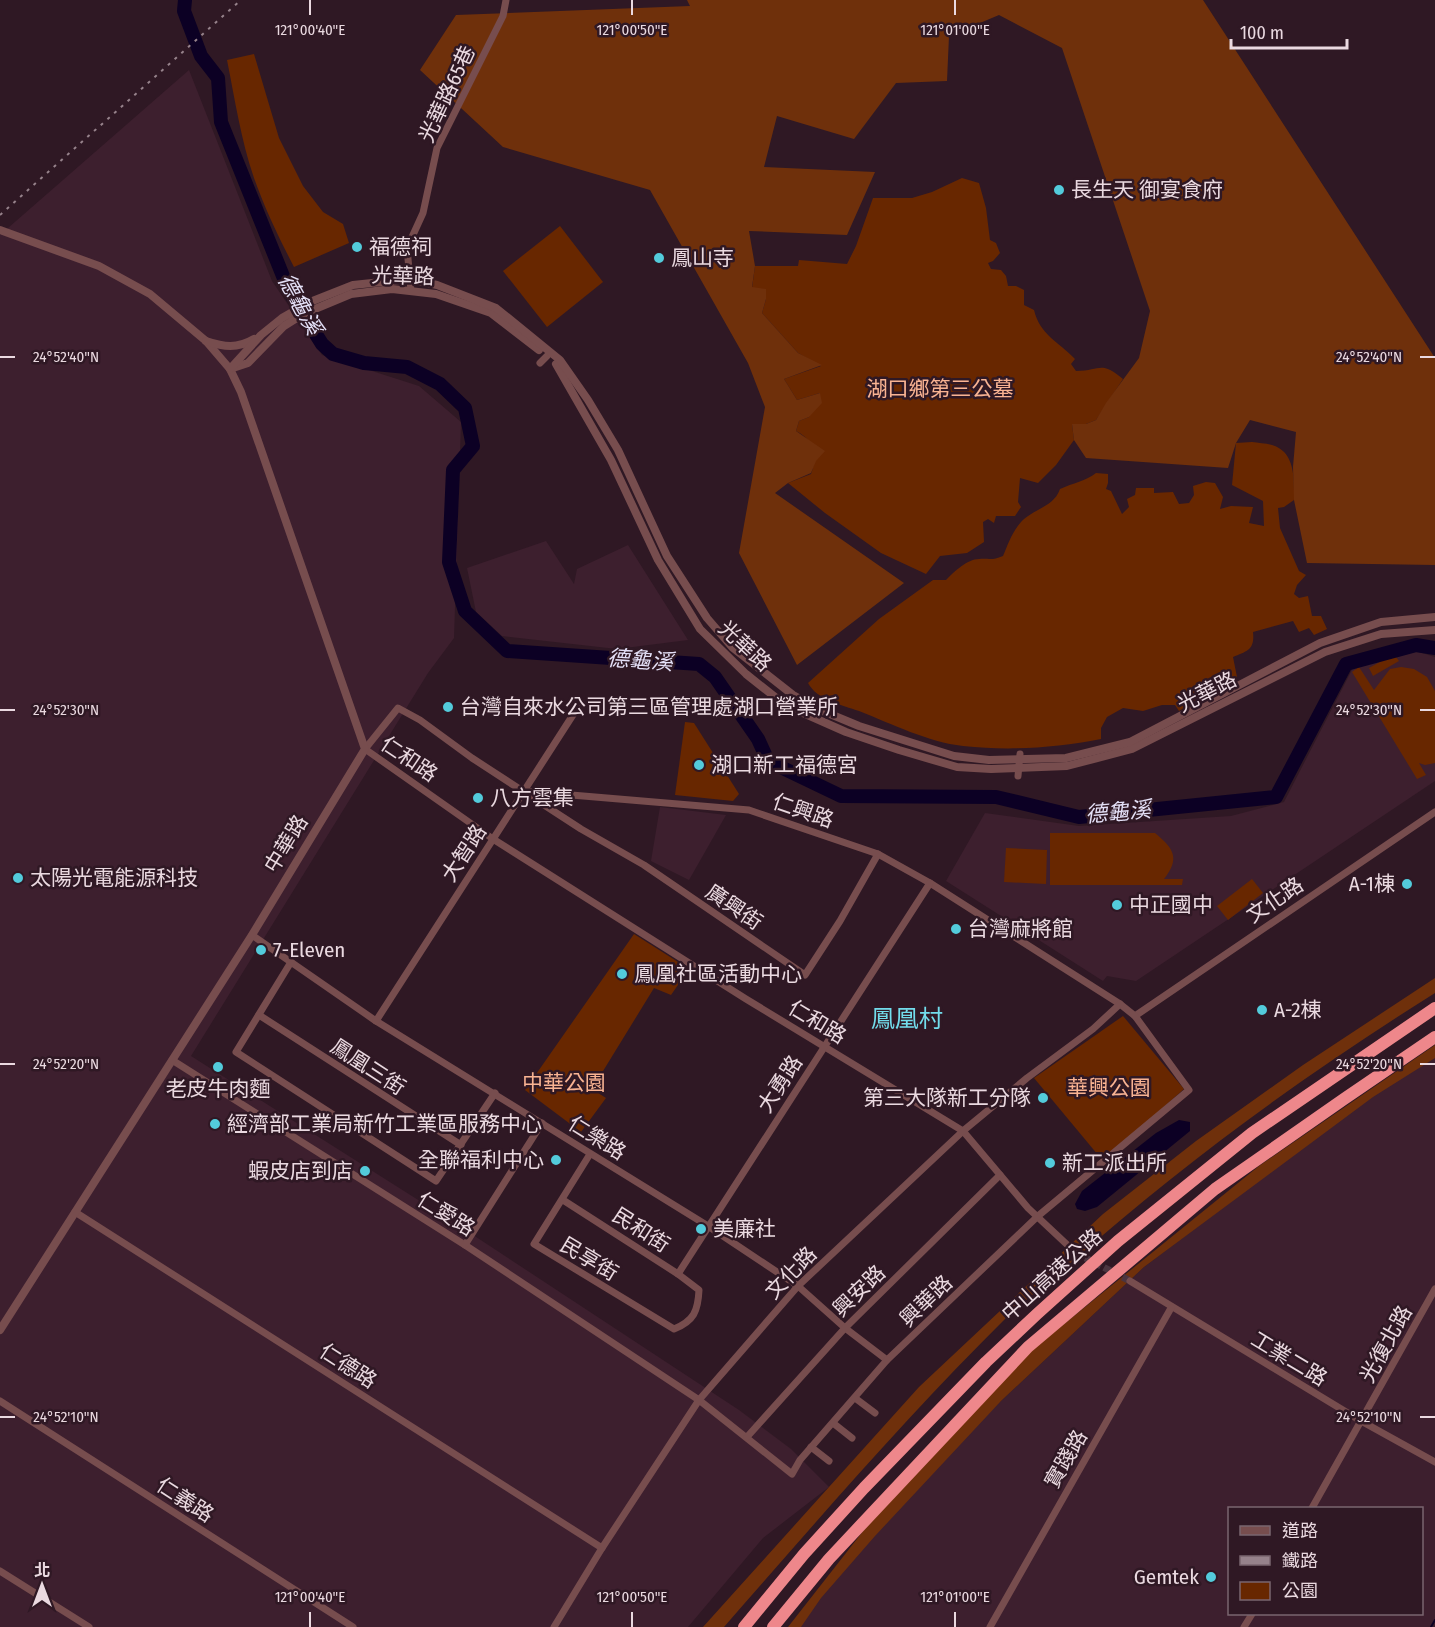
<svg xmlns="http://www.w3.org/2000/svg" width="1435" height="1627" font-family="'Fira Sans Condensed','Noto Sans TC',sans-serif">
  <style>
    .built { fill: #3d1f2e; fill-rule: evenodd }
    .green { fill: #682700 }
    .forest { fill: #6f300b }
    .water { fill: #0c0024 }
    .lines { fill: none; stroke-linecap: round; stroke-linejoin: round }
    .stream { stroke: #0c0024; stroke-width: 2 }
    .river { stroke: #0c0024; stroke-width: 14 }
    .minor-tunnel { stroke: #4b3540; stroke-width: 7; stroke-dasharray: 7 3.5; stroke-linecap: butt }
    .minor { stroke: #774d4e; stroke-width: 7 }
    .tertiary { stroke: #774d4e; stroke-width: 8 }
    .motorway { stroke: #ee878b; stroke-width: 12 }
    .rail { stroke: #96828b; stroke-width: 2; stroke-dasharray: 3 6; stroke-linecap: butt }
    .ticks { fill: none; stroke: #ead9e0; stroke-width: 2 }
    .poi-dot { fill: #53cbdb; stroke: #2f1824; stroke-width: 2 }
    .labels { text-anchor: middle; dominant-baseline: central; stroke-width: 5; stroke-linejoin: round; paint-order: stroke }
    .street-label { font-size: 21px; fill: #ead9e0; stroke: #2f1824 }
    .poi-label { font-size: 21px; fill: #ead9e0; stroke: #2f1824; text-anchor: start }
    .park-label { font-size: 21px; fill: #f9b392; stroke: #2f1824 }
    .water-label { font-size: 22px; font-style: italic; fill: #e4e0f7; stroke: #2f1824 }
    .quarter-label { font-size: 24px; fill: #72dceb; stroke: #2f1824 }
    .ticks-label { font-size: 15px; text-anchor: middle; fill: #ead9e0; stroke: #2f1824; stroke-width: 5; stroke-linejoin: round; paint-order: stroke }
  </style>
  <rect width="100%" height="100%" fill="#2f1824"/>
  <g class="built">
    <path d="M 189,70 L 272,281 L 322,355 L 419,386 L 461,422 L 454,638 L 428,673 L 191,1056 L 464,1229 L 739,1410 L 791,1449 L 829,1487 L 763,1538 L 688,1627 L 0,1627 L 0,235 Z"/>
    <path d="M 546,541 L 574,584 L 577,569 L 628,545 L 688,640 L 617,649 L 502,636 L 476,612 L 467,568 Z"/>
    <path d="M 1409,649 L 1435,657 L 1435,781 L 1136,981 L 1107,976 L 1103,981 L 946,881 L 985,813 L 1079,826 L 1231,816 L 1284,802 L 1356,662 Z"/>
    <path d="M 660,807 L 726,815 L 689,880 L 651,861 Z"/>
    <path d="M 1435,1054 L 1435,1627 L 796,1627 L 873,1521 L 1144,1267 L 1390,1082 ZM 1230,1508 L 1422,1508 L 1422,1614 L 1230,1614 Z"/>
  </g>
  <g class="green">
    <path d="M 254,54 L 279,138 L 303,186 L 323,212 L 343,224 L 349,243 L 294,267 C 279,238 265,209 254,178 C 241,140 235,100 227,60 Z"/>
    <path d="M 962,178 L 979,183 L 986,208 L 990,240 L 996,243 L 1000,253 L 993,261 L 988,263 L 991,269 L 1001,270 L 1006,276 L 1008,286 L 1016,286 L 1024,290 L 1024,305 L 1034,310 C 1040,335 1058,341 1075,359 L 1071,364 L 1076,371 C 1101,371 1100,360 1123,379 L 1096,420 L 1086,424 L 1072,424 L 1074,440 L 1056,465 L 1038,483 L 1020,478 L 1018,502 L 1021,507 L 1015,516 L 996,516 L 994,523 L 988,519 L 983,522 L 984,542 L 967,553 L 940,556 L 926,574 L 881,553 L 825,513 L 788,483 L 811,474 C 818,455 814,440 796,431 L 799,421 L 809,417 L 820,393 L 797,400 L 784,379 L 821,366 L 798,353 L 762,313 L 766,299 L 752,288 L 755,266 L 798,266 L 799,260 L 847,264 L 856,246 L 873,198 L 912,198 L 932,192 Z"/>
    <path d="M 560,226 L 603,282 L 547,327 L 503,271 Z"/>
    <path d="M 1252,442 C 1258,443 1265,443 1272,445 C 1296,452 1294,480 1294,500 L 1284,507 L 1278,508 L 1280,528 L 1299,571 L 1306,575 L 1297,585 L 1294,594 L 1299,598 L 1308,596 L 1312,616 L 1321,616 L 1327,629 L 1314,635 L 1309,628 L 1299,632 L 1293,621 L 1253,632 C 1255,650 1247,651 1233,657 L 1237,677 L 1179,711 L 1175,705 L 1162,705 L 1143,711 L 1123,708 L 1107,717 L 1101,728 L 1101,739 C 1056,748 1009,751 963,746 C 928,742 892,724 859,711 C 842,705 817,700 808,683 L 879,619 L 933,580 L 946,580 C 954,572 967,559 979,559 C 990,558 991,561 1003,556 C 1008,544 1012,532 1021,522 C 1033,509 1054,507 1060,489 C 1073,483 1086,481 1096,473 L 1108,474 L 1108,483 L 1106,489 L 1111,491 L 1122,514 L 1129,507 L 1127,499 L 1135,495 L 1136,488 L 1154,488 L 1154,493 L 1173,492 L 1179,504 L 1189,503 L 1194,495 L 1193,486 L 1206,482 L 1215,483 L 1223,497 L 1220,509 L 1231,506 L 1253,507 L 1249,523 L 1264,526 L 1263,501 L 1232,485 L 1236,443 Z"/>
    <path d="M 1394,654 L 1399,661 L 1373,676 L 1369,668 Z"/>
    <path d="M 1359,667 L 1374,690 L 1390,669 L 1401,667 L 1414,669 L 1427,677 L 1435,691 L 1435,763 L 1425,765 L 1419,763 L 1426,775 L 1417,779 L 1352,672 Z"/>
    <path d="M 685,722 L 694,723 L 739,794 L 733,801 L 675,795 Z"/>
    <path d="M 1050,833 L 1155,833 C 1173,848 1181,858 1164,879 L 1183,879 L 1182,885 L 1050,885 Z"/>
    <path d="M 1006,848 L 1047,850 L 1046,884 L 1004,882 Z"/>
    <path d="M 1252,879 L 1263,893 L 1228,920 L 1217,906 Z"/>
    <path d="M 634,934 L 689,969 L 671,995 L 654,988 L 592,1089 L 606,1098 L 581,1132 L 525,1090 Z"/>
    <path d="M 1123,1016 L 1184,1089 L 1103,1161 L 1034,1078 Z"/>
  </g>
  <g class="forest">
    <path d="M 687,0 L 1203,0 L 1435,358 L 1435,565 L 1307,563 L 1294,500 L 1293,467 L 1296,432 L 1250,420 L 1236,443 L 1228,468 L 1086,458 L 1074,440 L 1072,424 L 1086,424 L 1096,420 L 1106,403 L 1139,358 L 1150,311 L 1062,48 L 999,15 L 949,36 L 947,81 L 896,83 L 854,139 L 777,116 L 764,167 L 875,172 L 847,235 L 749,231 L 755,266 L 752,287 L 766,289 L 766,299 L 762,313 L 798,353 L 822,365 L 784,379 L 797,400 L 820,393 L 822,403 L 809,417 L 799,421 L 796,431 L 825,451 L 816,461 L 811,473 L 788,483 L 775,493 L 904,583 L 797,665 L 739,553 L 765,407 L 748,363 L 650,190 L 503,147 L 420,70 L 456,15 L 690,6 Z"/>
    <path d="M 1435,978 L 1435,993 C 1306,1074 1186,1161 1072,1262 C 1050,1281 1027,1298 1006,1318 C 907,1416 816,1522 724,1627 L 703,1627 L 919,1387 L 1103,1214 L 1196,1141 L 1303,1065 Z"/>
    <path d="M 1435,1045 L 1435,1058 L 1373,1097 L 1144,1267 L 1001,1401 L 875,1536 L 821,1598 L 801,1627 L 788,1627 L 864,1530 L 1032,1350 L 1259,1166 Z"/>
  </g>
  <path class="water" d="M 1179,1120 L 1190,1122 L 1190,1131 L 1097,1207 L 1085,1211 L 1077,1209 L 1075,1204 L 1082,1191 L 1156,1133 Z"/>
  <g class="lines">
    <path class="stream" d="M 1431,1627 L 1435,1620"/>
    <path class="river" d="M 185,0 L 184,11 L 201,56 L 218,78 L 221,122 L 289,291 L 322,344 L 333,354 L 364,363 L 407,367 L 440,384 L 465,408 L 473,446 L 453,470 L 449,562 L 465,611 L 507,651 L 699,664 L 715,677 L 758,739 L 768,761 L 841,796 L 996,797 L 1079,817 L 1276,797 L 1346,664 L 1416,645 L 1435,648"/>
    <path class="minor-tunnel" d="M 1076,1253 L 1130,1281"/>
    <g class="minor">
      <path d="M 411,291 L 407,248 L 423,213 L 437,148 L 503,16 L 506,0"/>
      <path d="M 540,363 L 547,356"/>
      <path d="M 1018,776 L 1020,754"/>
      <path d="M 878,854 L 840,921 L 805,975 L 644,865 L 581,829 L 472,758 L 420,720 L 398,708 L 365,749 L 493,839 L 746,999 L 963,1131 L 1028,1208 L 1076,1253"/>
      <path d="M 252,935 L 376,1021 L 708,1226 L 798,1286 L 845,1328 L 887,1360"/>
      <path d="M 291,962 L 236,1052 L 436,1181 L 495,1093"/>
      <path d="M 259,1015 L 461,1145"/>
      <path d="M 1135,1016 L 1435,812"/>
      <path d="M 376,1021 L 580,704"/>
      <path d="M 172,1060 L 465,1245 L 699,1400 L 792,1474 L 800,1460 L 887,1360 L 1038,1216 L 1189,1090 L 1135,1016 L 1120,1004 L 930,883 L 878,854 L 749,810 L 524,791"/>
      <path d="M 563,1200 L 678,1274 L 699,1290 C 698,1311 694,1321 674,1329 L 534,1244 L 590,1154"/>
      <path d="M 75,1212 L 602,1548"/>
      <path d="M 465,1245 L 542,1123"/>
      <path d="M 678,1274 L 930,883"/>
      <path d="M 1130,1281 L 1361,1421 L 1435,1462"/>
      <path d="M 855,1398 L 875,1413"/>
      <path d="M 0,1401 L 353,1627"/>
      <path d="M 833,1423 L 852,1438"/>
      <path d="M 747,1437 L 845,1328 L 1000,1175"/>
      <path d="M 811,1447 L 829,1461"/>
      <path d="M 1312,1508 L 1435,1289"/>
      <path d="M 0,1571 L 89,1627"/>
      <path d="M 554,1627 L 602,1548 L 699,1400 L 798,1286 L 963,1131 L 1027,1078 L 1093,1029 L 1120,1004"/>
      <path d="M 990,1627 L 1171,1308"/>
      <path d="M 1244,1627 L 1252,1614"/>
    </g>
    <g class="tertiary">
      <path d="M 0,230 L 99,266 L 150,294 L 206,341 L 230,369 L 241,392 L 365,749 L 252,935 L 0,1330"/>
      <path d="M 206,341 C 224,347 237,349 254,339"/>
      <path d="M 556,364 L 611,460 L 658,560 L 700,629 L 746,674 L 785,705 L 846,732 L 899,750 L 957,767 L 991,769 L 1067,766 L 1132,749 L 1325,652 L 1381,634 L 1435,630"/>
      <path d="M 233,368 L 248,363 L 284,326 L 303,314 L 351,294 L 392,289 L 436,294 L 491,313 L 539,350"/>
      <path d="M 230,369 L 261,335 L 282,318 L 310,302 L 353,285 L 410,279 L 437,285 L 496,308 L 560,360 L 588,400 L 618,450 L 667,556 L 707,618 L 732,647 L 793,695 L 818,709 L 859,726 L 954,756 L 989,760 L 1066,758 L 1130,742 L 1320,643 L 1381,622 L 1435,617"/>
    </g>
    <g class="motorway">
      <path d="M 744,1627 L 804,1554 L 864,1488 L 986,1362 L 1037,1314 L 1118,1241 L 1252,1133 L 1435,1008"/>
      <path d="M 773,1627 L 829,1559 L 1028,1347 L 1215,1189 L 1344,1099 L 1435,1037"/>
    </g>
    <path class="rail" d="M 0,215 L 241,0"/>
  </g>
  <path class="ticks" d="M 310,0 L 310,15M 632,0 L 632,15M 955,0 L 955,15M 0,357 L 15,357M 1420,357 L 1435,357M 0,710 L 15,710M 1420,710 L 1435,710M 0,1064 L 15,1064M 1420,1064 L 1435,1064M 0,1417 L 15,1417M 1420,1417 L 1435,1417M 310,1612 L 310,1627M 632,1612 L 632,1627M 955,1612 L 955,1627"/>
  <g class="poi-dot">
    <circle cx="1059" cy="190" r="6"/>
    <circle cx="357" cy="247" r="6"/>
    <circle cx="659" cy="258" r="6"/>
    <circle cx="448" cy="707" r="6"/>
    <circle cx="699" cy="765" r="6"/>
    <circle cx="478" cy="798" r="6"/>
    <circle cx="18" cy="878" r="6"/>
    <circle cx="1407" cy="884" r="6"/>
    <circle cx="1117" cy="905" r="6"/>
    <circle cx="956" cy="929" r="6"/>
    <circle cx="261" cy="950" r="6"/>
    <circle cx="622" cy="974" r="6"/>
    <circle cx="1262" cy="1010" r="6"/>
    <circle cx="218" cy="1067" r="6"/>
    <circle cx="1043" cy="1098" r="6"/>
    <circle cx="215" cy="1124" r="6"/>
    <circle cx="556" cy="1160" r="6"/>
    <circle cx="1050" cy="1163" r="6"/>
    <circle cx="365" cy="1171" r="6"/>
    <circle cx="701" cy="1229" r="6"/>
    <circle cx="1211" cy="1577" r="6"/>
  </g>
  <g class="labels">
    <g class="street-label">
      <text transform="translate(447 94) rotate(-65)">光華路65巷</text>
      <text transform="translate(403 276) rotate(2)">光華路</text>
      <text transform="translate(745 646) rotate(43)">光華路</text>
      <text transform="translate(1207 692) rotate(-27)">光華路</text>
      <text transform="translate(409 759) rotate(34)">仁和路</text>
      <text transform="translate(803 811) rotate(19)">仁興路</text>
      <text transform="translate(286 844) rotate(-59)">中華路</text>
      <text transform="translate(464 853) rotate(-57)">大智路</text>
      <text transform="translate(1275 900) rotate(-34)">文化路</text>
      <text transform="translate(734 907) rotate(34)">廣興街</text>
      <text transform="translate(817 1022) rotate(31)">仁和路</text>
      <text transform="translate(368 1067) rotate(33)">鳳凰三街</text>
      <text transform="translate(780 1084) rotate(-57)">大勇路</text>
      <text transform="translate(597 1138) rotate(32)">仁樂路</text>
      <text transform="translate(446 1214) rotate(32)">仁愛路</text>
      <text transform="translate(641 1230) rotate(33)">民和街</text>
      <text transform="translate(589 1259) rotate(31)">民享街</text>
      <text transform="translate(791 1273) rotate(-46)">文化路</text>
      <text transform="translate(1052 1275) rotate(-42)">中山高速公路</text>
      <text transform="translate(859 1291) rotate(-44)">興安路</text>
      <text transform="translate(926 1301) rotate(-44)">興華路</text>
      <text transform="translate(1386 1344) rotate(-61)">光復北路</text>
      <text transform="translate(1289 1359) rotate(31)">工業二路</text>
      <text transform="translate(348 1366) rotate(33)">仁德路</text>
      <text transform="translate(1066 1459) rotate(-60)">實踐路</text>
      <text transform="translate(185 1500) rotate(33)">仁義路</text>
    </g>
    <g class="poi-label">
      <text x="1071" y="190">長生天 御宴食府</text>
      <text x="369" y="247">福德祠</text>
      <text x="671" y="258">鳳山寺</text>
      <text x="460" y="707">台灣自來水公司第三區管理處湖口營業所</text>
      <text x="711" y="765">湖口新工福德宮</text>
      <text x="490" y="798">八方雲集</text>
      <text x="30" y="878">太陽光電能源科技</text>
      <text x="1395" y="884" text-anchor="end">A-1棟</text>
      <text x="1129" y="905">中正國中</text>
      <text x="968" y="929">台灣麻將館</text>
      <text x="273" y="950">7-Eleven</text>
      <text x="634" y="974">鳳凰社區活動中心</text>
      <text x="1274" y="1010">A-2棟</text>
      <text x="218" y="1089" text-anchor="middle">老皮牛肉麵</text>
      <text x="1031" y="1098" text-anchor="end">第三大隊新工分隊</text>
      <text x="227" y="1124">經濟部工業局新竹工業區服務中心</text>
      <text x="544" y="1160" text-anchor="end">全聯福利中心</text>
      <text x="1062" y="1163">新工派出所</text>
      <text x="353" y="1171" text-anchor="end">蝦皮店到店</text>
      <text x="713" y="1229">美廉社</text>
      <text x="1199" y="1577" text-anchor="end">Gemtek</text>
    </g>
    <g class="park-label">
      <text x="940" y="389">湖口鄉第三公墓</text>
      <text x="564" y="1083">中華公園</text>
      <text x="1109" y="1088">華興公園</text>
    </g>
    <g class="water-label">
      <text transform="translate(300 304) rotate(61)">德龜溪</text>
      <text transform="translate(640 660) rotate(4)">德龜溪</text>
      <text transform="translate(1118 812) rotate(-5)">德龜溪</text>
    </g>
    <g class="quarter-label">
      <text x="907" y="1019">鳳凰村</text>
    </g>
  </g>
  <g class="ticks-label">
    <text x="310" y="35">121°00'40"E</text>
    <text x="632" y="35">121°00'50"E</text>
    <text x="955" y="35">121°01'00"E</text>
    <text x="66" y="362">24°52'40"N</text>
    <text x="1369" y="362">24°52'40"N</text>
    <text x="66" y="715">24°52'30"N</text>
    <text x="1369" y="715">24°52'30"N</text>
    <text x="66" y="1069">24°52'20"N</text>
    <text x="1369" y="1069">24°52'20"N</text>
    <text x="66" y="1422">24°52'10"N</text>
    <text x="1369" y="1422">24°52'10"N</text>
    <text x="310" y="1602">121°00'40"E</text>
    <text x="632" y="1602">121°00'50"E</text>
    <text x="955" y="1602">121°01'00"E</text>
  </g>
  <rect x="1228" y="1507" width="195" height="108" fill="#2f1824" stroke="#7a656f" stroke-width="1.5"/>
  <rect x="1240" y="1526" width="30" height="9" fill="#774d4e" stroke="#7a656f" stroke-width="1.5"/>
  <text x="1282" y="1537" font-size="18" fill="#ead9e0">道路</text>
  <rect x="1240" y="1556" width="30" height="9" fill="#96828b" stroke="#7a656f" stroke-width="1.5"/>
  <text x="1282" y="1567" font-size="18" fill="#ead9e0">鐵路</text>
  <rect x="1240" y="1582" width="30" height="18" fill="#682700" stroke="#7a656f" stroke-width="1.5"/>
  <text x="1282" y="1597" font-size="18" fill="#ead9e0">公園</text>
  <g transform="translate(42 1585)" stroke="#2f1824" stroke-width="4.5" paint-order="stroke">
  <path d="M0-4.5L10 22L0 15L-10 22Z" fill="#ead9e0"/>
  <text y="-9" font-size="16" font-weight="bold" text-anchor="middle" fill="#ead9e0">北</text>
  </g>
  <path d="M1231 39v9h116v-9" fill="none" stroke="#ead9e0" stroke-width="3"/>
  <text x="1240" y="39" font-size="18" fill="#ead9e0" stroke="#2f1824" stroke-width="4.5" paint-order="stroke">100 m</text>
</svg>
